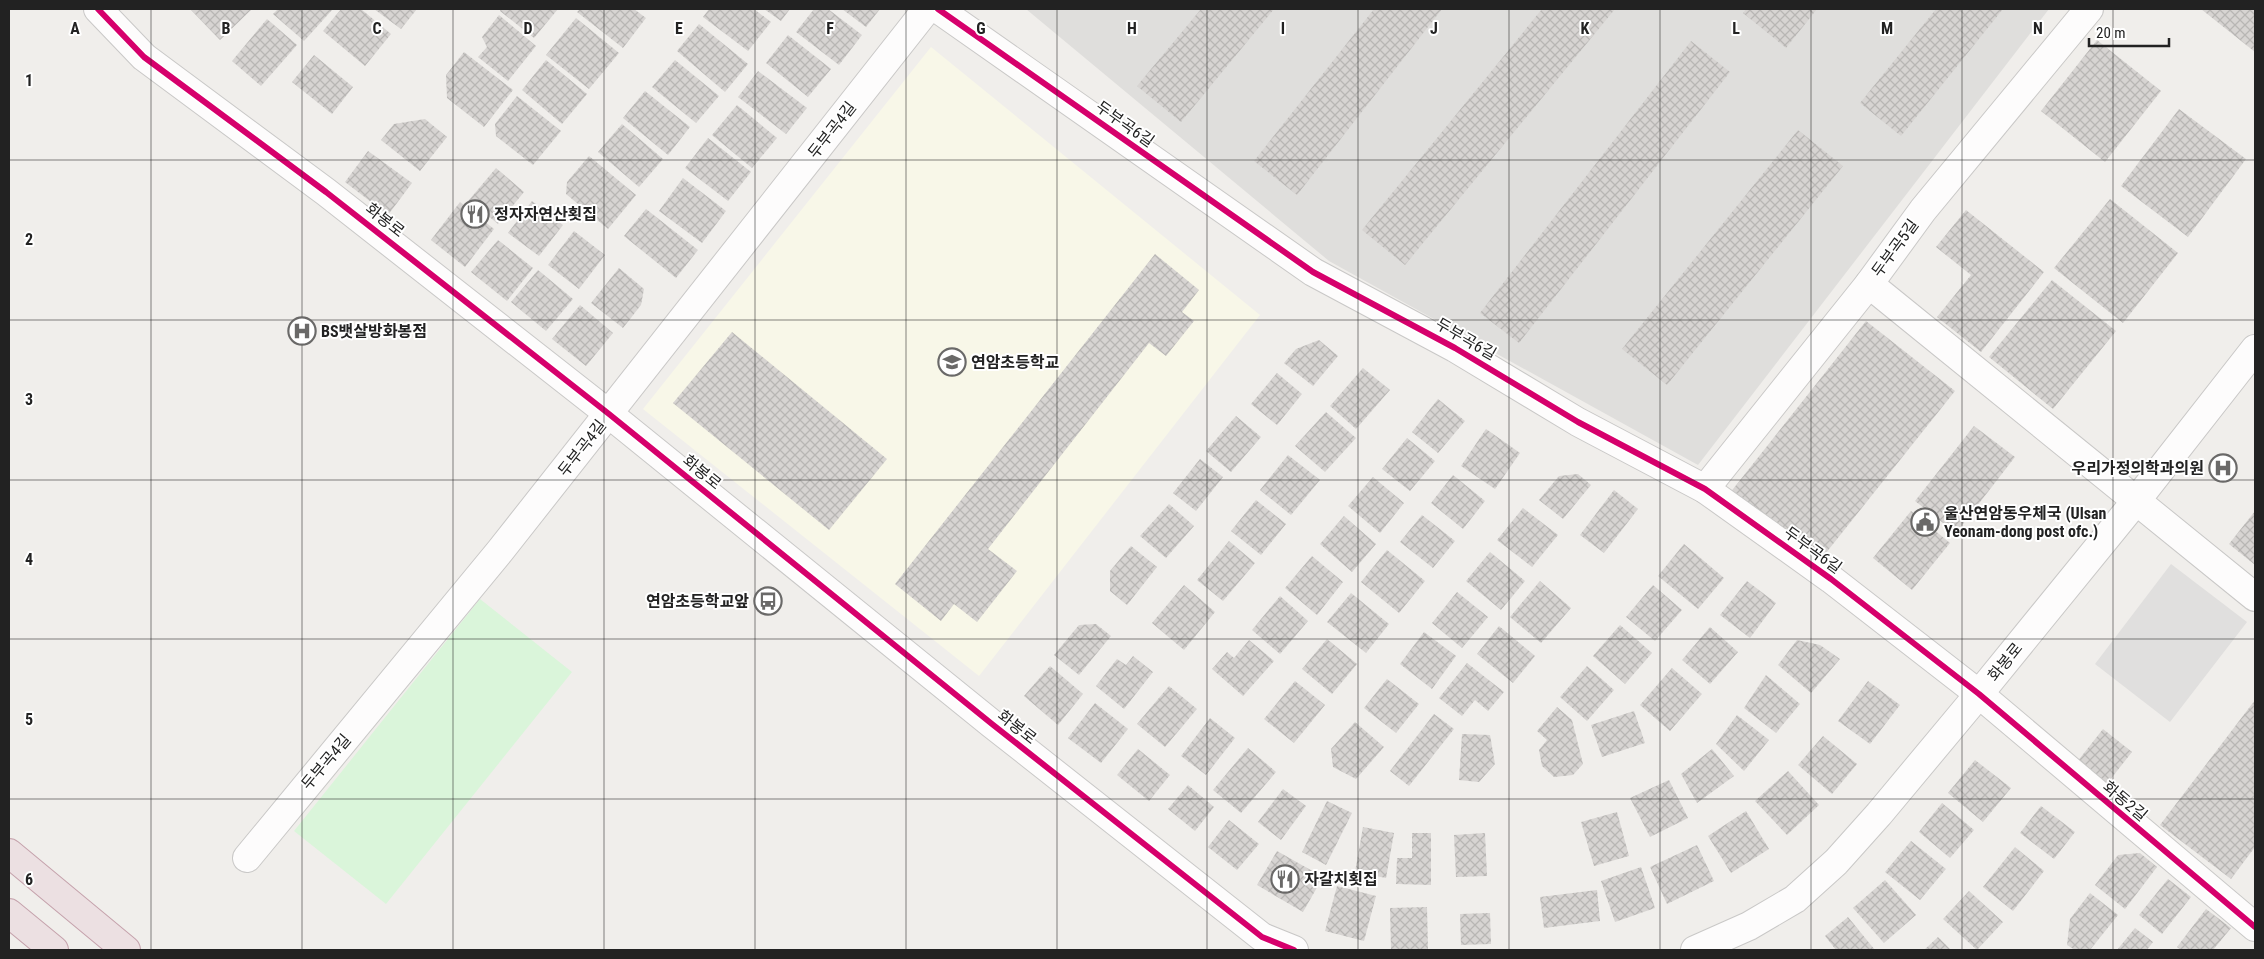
<svg xmlns="http://www.w3.org/2000/svg" width="2264" height="959" font-family="'Roboto Condensed','Noto Sans KR',sans-serif">
  <style>
    .residential { fill: #dfdedc }
    .education { fill: #f8f7e8 }
    .park { fill: #daf5da }
    .parking { fill: #e0dfde }
    .building { fill: url(#building-cross-hatch) }
    .lines { fill: none; stroke-linecap: round; stroke-linejoin: round }
    .minor-casing { stroke: #c9c8c7; stroke-width: 30 }
    .highway-casing { stroke: #c5a2ac; stroke-width: 30 }
    .minor { stroke: #fdfcfc; stroke-width: 28 }
    .highway { stroke: #ece0e2; stroke-width: 28 }
    .cycleway-casing { stroke: #fff; stroke-width: 9 }
    .cycleway { stroke: #d6006c; stroke-width: 6 }
    .grid { fill: none; stroke: #222; stroke-width: 1; stroke-opacity: 0.55 }
    .labels { text-anchor: middle; dominant-baseline: central; stroke-width: 4; stroke-linejoin: round; paint-order: stroke }
    .street-label { font-size: 16px; fill: #222; stroke: #fff }
    .poi-label { font-size: 16px; font-weight: bold; fill: #222; stroke: #fff; text-anchor: start }
    .grid-label { font-size: 16px; text-anchor: middle; font-weight: bold; fill: #222; stroke: #fff; stroke-width: 4; stroke-linejoin: round; paint-order: stroke }
  </style>
  <defs>
    <pattern id="building-cross-hatch" width="8" height="8" patternUnits="userSpaceOnUse" patternTransform="scale(1.25)"><rect width="8" height="8" fill="#d7d4d2"/><path d="M0 0l8 8M0 8l8-8" fill="none" stroke="#b8b6b4"/></pattern>
  </defs>
  <rect width="100%" height="100%" fill="#f0eeeb"/>
  <path class="residential" d="M 1026,9 L 2049,9 L 1698,465 L 1329,261 Z"/>
  <path class="education" d="M 931,47 L 1260,315 L 979,676 L 643,409 Z"/>
  <path class="park" d="M 480,599 L 572,672 L 386,904 L 294,831 Z"/>
  <path class="parking" d="M 2171,564 L 2247,622 L 2170,722 L 2095,664 Z"/>
  <g class="building">
    <path d="M 190,9 L 252,9 L 220,40 Z"/>
    <path d="M 278,9 L 333,9 L 304,41 L 273,14 Z"/>
    <path d="M 341,9 L 361,9 L 391,34 L 365,66 L 323,31 Z"/>
    <path d="M 374,9 L 417,9 L 401,29 Z"/>
    <path d="M 501,9 L 558,9 L 534,38 L 500,11 Z"/>
    <path d="M 580,9 L 634,9 L 646,18 L 623,48 L 577,12 Z"/>
    <path d="M 709,9 L 754,9 L 771,22 L 748,51 L 703,17 Z"/>
    <path d="M 764,9 L 790,9 L 781,21 Z"/>
    <path d="M 814,9 L 828,9 L 862,35 L 839,65 L 796,32 Z"/>
    <path d="M 842,9 L 880,9 L 866,27 Z"/>
    <path d="M 1201,9 L 1274,9 L 1181,122 L 1137,86 Z"/>
    <path d="M 1374,9 L 1442,9 L 1297,195 L 1254,161 Z"/>
    <path d="M 1542,9 L 1615,9 L 1405,265 L 1362,230 Z"/>
    <path d="M 1746,9 L 1817,9 L 1786,48 L 1743,13 Z"/>
    <path d="M 1936,9 L 2003,9 L 1901,136 L 1860,103 Z"/>
    <path d="M 2201,9 L 2255,9 L 2255,52 Z"/>
    <path d="M 499,15 L 536,46 L 508,81 L 478,57 L 487,47 L 482,37 Z"/>
    <path d="M 576,18 L 619,53 L 589,89 L 546,55 Z"/>
    <path d="M 267,19 L 297,45 L 261,86 L 232,61 Z"/>
    <path d="M 699,24 L 748,64 L 725,92 L 677,51 Z"/>
    <path d="M 788,35 L 831,69 L 808,97 L 766,63 Z"/>
    <path d="M 2097,40 L 2161,91 L 2105,162 L 2041,111 Z"/>
    <path d="M 1691,41 L 1730,72 L 1519,343 L 1480,313 Z"/>
    <path d="M 464,52 L 513,90 L 484,127 L 447,98 L 446,75 Z"/>
    <path d="M 314,55 L 353,87 L 332,114 L 292,82 Z"/>
    <path d="M 546,60 L 587,94 L 562,124 L 522,90 Z"/>
    <path d="M 675,60 L 719,96 L 696,123 L 652,87 Z"/>
    <path d="M 758,71 L 807,108 L 786,134 L 738,97 Z"/>
    <path d="M 645,91 L 690,127 L 668,155 L 623,118 Z"/>
    <path d="M 517,96 L 561,131 L 533,165 L 496,136 L 495,124 Z"/>
    <path d="M 737,105 L 777,138 L 752,168 L 712,135 Z"/>
    <path d="M 2179,109 L 2246,159 L 2188,237 L 2121,186 Z"/>
    <path d="M 425,119 L 447,137 L 420,171 L 381,140 L 394,124 Z"/>
    <path d="M 622,124 L 663,159 L 639,187 L 598,152 Z"/>
    <path d="M 1798,130 L 1843,166 L 1667,385 L 1622,349 Z"/>
    <path d="M 708,138 L 751,172 L 728,201 L 685,168 Z"/>
    <path d="M 368,151 L 412,183 L 388,215 L 345,182 Z"/>
    <path d="M 589,156 L 636,195 L 608,229 L 566,194 L 567,182 Z"/>
    <path d="M 496,168 L 524,192 L 498,224 L 469,200 Z"/>
    <path d="M 683,178 L 726,211 L 702,243 L 659,211 Z"/>
    <path d="M 2110,199 L 2178,253 L 2123,323 L 2054,268 Z"/>
    <path d="M 532,201 L 563,225 L 539,256 L 508,233 Z"/>
    <path d="M 460,202 L 494,229 L 465,267 L 431,240 Z"/>
    <path d="M 646,209 L 698,250 L 676,278 L 624,236 Z"/>
    <path d="M 1966,210 L 2044,272 L 1981,352 L 1937,317 L 1971,275 L 1936,247 Z"/>
    <path d="M 574,231 L 605,255 L 579,289 L 548,265 Z"/>
    <path d="M 498,240 L 533,268 L 507,301 L 471,272 Z"/>
    <path d="M 1155,254 L 1199,290 L 1182,312 L 1194,321 L 1166,356 L 1149,343 L 988,549 L 1017,571 L 977,622 L 954,604 L 941,621 L 895,584 Z"/>
    <path d="M 619,268 L 644,289 L 641,305 L 623,328 L 591,303 Z"/>
    <path d="M 538,270 L 573,299 L 546,331 L 511,302 Z"/>
    <path d="M 2052,280 L 2116,331 L 2053,409 L 1989,357 Z"/>
    <path d="M 580,305 L 613,333 L 586,366 L 552,339 Z"/>
    <path d="M 1866,321 L 1955,391 L 1806,578 L 1718,508 Z"/>
    <path d="M 732,332 L 887,459 L 829,530 L 673,403 Z"/>
    <path d="M 1319,340 L 1338,356 L 1313,386 L 1284,363 L 1296,349 Z"/>
    <path d="M 1363,368 L 1390,390 L 1356,429 L 1330,406 Z"/>
    <path d="M 1277,373 L 1302,394 L 1277,425 L 1251,404 Z"/>
    <path d="M 1438,399 L 1465,421 L 1438,453 L 1412,432 Z"/>
    <path d="M 1326,412 L 1356,438 L 1325,472 L 1295,446 Z"/>
    <path d="M 1236,416 L 1261,437 L 1231,472 L 1206,451 Z"/>
    <path d="M 1974,426 L 2015,457 L 1956,533 L 1915,501 Z"/>
    <path d="M 1486,429 L 1520,453 L 1495,489 L 1461,466 Z"/>
    <path d="M 1407,438 L 1435,461 L 1410,491 L 1382,469 Z"/>
    <path d="M 1288,455 L 1320,480 L 1291,515 L 1260,490 Z"/>
    <path d="M 1200,459 L 1223,477 L 1196,511 L 1173,493 Z"/>
    <path d="M 1578,474 L 1591,485 L 1563,519 L 1539,500 L 1559,476 Z"/>
    <path d="M 1453,475 L 1485,501 L 1463,529 L 1431,503 Z"/>
    <path d="M 1373,477 L 1404,503 L 1380,533 L 1348,506 Z"/>
    <path d="M 1614,490 L 1638,509 L 1604,553 L 1580,535 Z"/>
    <path d="M 1256,500 L 1286,524 L 1261,555 L 1231,531 Z"/>
    <path d="M 1169,504 L 1194,526 L 1166,558 L 1140,536 Z"/>
    <path d="M 1523,508 L 1558,535 L 1532,567 L 1497,540 Z"/>
    <path d="M 1911,511 L 1950,543 L 1912,590 L 1873,558 Z"/>
    <path d="M 2255,511 L 2255,565 L 2229,544 Z"/>
    <path d="M 1422,515 L 1455,541 L 1433,568 L 1400,542 Z"/>
    <path d="M 1344,516 L 1376,544 L 1352,572 L 1320,544 Z"/>
    <path d="M 1229,541 L 1255,563 L 1223,601 L 1197,580 Z"/>
    <path d="M 1684,544 L 1724,578 L 1698,609 L 1658,576 Z"/>
    <path d="M 1131,546 L 1157,567 L 1127,605 L 1110,591 L 1110,571 Z"/>
    <path d="M 1387,550 L 1425,581 L 1399,613 L 1361,582 Z"/>
    <path d="M 1490,552 L 1525,581 L 1501,610 L 1466,581 Z"/>
    <path d="M 1312,556 L 1343,582 L 1317,615 L 1285,588 Z"/>
    <path d="M 1540,581 L 1571,608 L 1541,643 L 1510,617 Z"/>
    <path d="M 1747,581 L 1776,603 L 1750,638 L 1720,615 Z"/>
    <path d="M 1184,585 L 1215,612 L 1184,650 L 1152,623 Z"/>
    <path d="M 1653,585 L 1682,610 L 1655,641 L 1626,617 Z"/>
    <path d="M 1457,592 L 1488,617 L 1462,648 L 1432,623 Z"/>
    <path d="M 1351,593 L 1389,624 L 1366,653 L 1327,622 Z"/>
    <path d="M 1280,596 L 1308,621 L 1280,654 L 1252,630 Z"/>
    <path d="M 1096,624 L 1111,636 L 1079,675 L 1054,655 L 1079,625 Z"/>
    <path d="M 1620,625 L 1652,653 L 1625,684 L 1593,656 Z"/>
    <path d="M 1499,626 L 1535,656 L 1513,683 L 1477,654 Z"/>
    <path d="M 1710,627 L 1738,652 L 1710,684 L 1682,660 Z"/>
    <path d="M 1424,632 L 1456,656 L 1432,689 L 1400,664 Z"/>
    <path d="M 1327,639 L 1357,664 L 1332,694 L 1302,669 Z"/>
    <path d="M 1249,640 L 1274,661 L 1243,696 L 1212,669 L 1227,652 L 1234,658 Z"/>
    <path d="M 1797,640 L 1820,645 L 1840,659 L 1811,693 L 1778,665 Z"/>
    <path d="M 1133,656 L 1153,672 L 1124,709 L 1096,686 L 1117,659 L 1126,665 Z"/>
    <path d="M 1467,663 L 1504,692 L 1488,711 L 1475,700 L 1462,716 L 1439,698 Z"/>
    <path d="M 1050,666 L 1083,694 L 1058,725 L 1024,696 Z"/>
    <path d="M 1587,666 L 1614,690 L 1587,721 L 1560,697 Z"/>
    <path d="M 1672,668 L 1702,694 L 1670,731 L 1640,705 Z"/>
    <path d="M 1766,675 L 1800,704 L 1776,733 L 1744,708 Z"/>
    <path d="M 1387,679 L 1419,704 L 1396,733 L 1364,708 Z"/>
    <path d="M 1295,681 L 1325,705 L 1294,743 L 1264,719 Z"/>
    <path d="M 1868,681 L 1900,705 L 1870,744 L 1838,721 Z"/>
    <path d="M 1169,686 L 1197,709 L 1165,747 L 1137,724 Z"/>
    <path d="M 2255,700 L 2255,847 L 2231,879 L 2160,825 Z"/>
    <path d="M 1095,703 L 1128,729 L 1101,763 L 1068,738 Z"/>
    <path d="M 1557,707 L 1572,720 L 1583,764 L 1573,775 L 1554,777 L 1542,766 L 1539,750 L 1547,740 L 1537,731 Z"/>
    <path d="M 1634,711 L 1645,743 L 1602,757 L 1591,725 Z"/>
    <path d="M 1434,714 L 1454,729 L 1409,786 L 1390,771 Z"/>
    <path d="M 1737,715 L 1769,740 L 1744,771 L 1716,744 Z"/>
    <path d="M 1210,718 L 1235,738 L 1206,775 L 1181,756 Z"/>
    <path d="M 1355,722 L 1384,747 L 1356,779 L 1333,767 L 1331,749 Z"/>
    <path d="M 2103,729 L 2132,752 L 2102,790 L 2073,767 Z"/>
    <path d="M 1462,734 L 1490,735 L 1495,764 L 1479,782 L 1459,780 Z"/>
    <path d="M 1823,736 L 1857,764 L 1832,794 L 1798,765 Z"/>
    <path d="M 1248,748 L 1276,772 L 1241,813 L 1213,790 Z"/>
    <path d="M 1138,749 L 1170,775 L 1149,801 L 1117,775 Z"/>
    <path d="M 1712,749 L 1734,776 L 1697,803 L 1681,774 Z"/>
    <path d="M 1975,760 L 2011,788 L 1983,822 L 1948,793 Z"/>
    <path d="M 1788,771 L 1819,805 L 1787,835 L 1755,801 Z"/>
    <path d="M 1669,780 L 1688,818 L 1650,837 L 1630,798 Z"/>
    <path d="M 1188,785 L 1214,807 L 1195,831 L 1168,809 Z"/>
    <path d="M 1283,789 L 1306,806 L 1281,840 L 1258,822 Z"/>
    <path d="M 1327,801 L 1352,813 L 1326,865 L 1302,852 Z"/>
    <path d="M 1942,803 L 1974,830 L 1950,858 L 1919,832 Z"/>
    <path d="M 2041,806 L 2075,832 L 2054,859 L 2020,833 Z"/>
    <path d="M 1746,811 L 1769,849 L 1731,873 L 1708,836 Z"/>
    <path d="M 1617,812 L 1629,856 L 1594,866 L 1581,822 Z"/>
    <path d="M 1229,820 L 1259,844 L 1237,870 L 1208,847 Z"/>
    <path d="M 1363,827 L 1394,833 L 1386,878 L 1355,872 Z"/>
    <path d="M 1412,833 L 1431,833 L 1431,885 L 1396,884 L 1397,858 L 1412,858 Z"/>
    <path d="M 1485,833 L 1487,876 L 1456,877 L 1454,835 Z"/>
    <path d="M 1911,841 L 1946,869 L 1920,900 L 1885,872 Z"/>
    <path d="M 1697,845 L 1714,881 L 1667,904 L 1650,867 Z"/>
    <path d="M 2015,847 L 2044,871 L 2013,911 L 1983,887 Z"/>
    <path d="M 1277,851 L 1323,877 L 1303,912 L 1257,885 Z"/>
    <path d="M 2140,853 L 2157,867 L 2125,909 L 2095,885 L 2118,855 Z"/>
    <path d="M 1641,867 L 1655,908 L 1615,922 L 1601,881 Z"/>
    <path d="M 2168,879 L 2191,897 L 2162,934 L 2139,915 Z"/>
    <path d="M 1885,880 L 1916,915 L 1884,943 L 1853,908 Z"/>
    <path d="M 1337,886 L 1376,896 L 1364,941 L 1325,931 Z"/>
    <path d="M 1597,890 L 1600,921 L 1544,928 L 1540,897 Z"/>
    <path d="M 1969,891 L 2003,922 L 1977,950 L 1943,919 Z"/>
    <path d="M 2090,893 L 2118,915 L 2090,950 L 2075,950 L 2067,945 L 2070,919 Z"/>
    <path d="M 1427,907 L 1428,950 L 1391,950 L 1390,908 Z"/>
    <path d="M 2206,909 L 2231,928 L 2213,950 L 2181,950 L 2177,947 Z"/>
    <path d="M 1490,913 L 1491,944 L 1461,945 L 1460,914 Z"/>
    <path d="M 1848,917 L 1875,950 L 1836,950 L 1825,936 Z"/>
    <path d="M 2135,928 L 2153,942 L 2147,950 L 2117,950 Z"/>
    <path d="M 1938,937 L 1951,950 L 1924,950 Z"/>
  </g>
  <g class="lines">
    <g class="minor-casing">
      <g id="minor">
        <path d="M 98,9 L 144,57 L 326,192 L 609,414 L 992,724 L 1262,937 L 1294,950"/>
        <path d="M 938,9 L 1313,272 L 1455,348 L 1578,422 L 1705,489 L 1831,579 L 1979,694 L 2255,927"/>
        <path d="M 1869,284 L 2255,597"/>
        <path d="M 1705,489 L 1869,284 L 1923,210 L 2089,9"/>
        <path d="M 247,858 L 500,551 L 927,9"/>
        <path d="M 1695,950 L 1749,926 L 1795,899 L 1836,862 L 1879,814 L 1979,694 L 2136,501 L 2255,349"/>
      </g>
    </g>
    <g class="highway-casing">
      <g id="highway">
        <path d="M 9,853 L 126,950"/>
        <path d="M 9,913 L 54,950"/>
      </g>
    </g>
    <use href="#minor" class="minor"/>
    <use href="#highway" class="highway"/>
    <g class="cycleway-casing">
      <g id="cycleway">
        <path d="M 98,9 L 144,57 L 326,192 L 609,414 L 992,724 L 1262,937 L 1294,950"/>
        <path d="M 938,9 L 1313,272 L 1455,348 L 1578,422 L 1705,489 L 1831,579 L 1979,694 L 2255,927"/>
      </g>
    </g>
    <use href="#cycleway" class="cycleway"/>
  </g>
  <path class="grid" d="M 151,9 L 151,950M 302,9 L 302,950M 453,9 L 453,950M 604,9 L 604,950M 755,9 L 755,950M 906,9 L 906,950M 1057,9 L 1057,950M 1207,9 L 1207,950M 1358,9 L 1358,950M 1509,9 L 1509,950M 1660,9 L 1660,950M 1811,9 L 1811,950M 1962,9 L 1962,950M 2113,9 L 2113,950M 9,160 L 2255,160M 9,320 L 2255,320M 9,480 L 2255,480M 9,639 L 2255,639M 9,799 L 2255,799"/>
  <defs>
    <g id="restaurant-ring" transform="scale(1.4375)"><circle r="9.5" fill="#fff" stroke="#6a6968" stroke-width="1.5"/><path d="M-5-6h1v4h1v-4h1v4h1v-4h1v5L-1.5 .5V6h-2V.5L-5-1ZM5-6V6H3V1.5H1.5Q1.5-4 5-6Z" fill="#6a6968"/></g>
    <g id="hospital-ring" transform="scale(1.4375)"><circle r="9.5" fill="#fff" stroke="#6a6968" stroke-width="1.5"/><path d="M-5-5h3v3.5h4V-5h3V5h-3V1.5h-4V5h-3Z" fill="#6a6968"/></g>
    <g id="school-ring" transform="scale(1.4375)"><circle r="9.5" fill="#fff" stroke="#6a6968" stroke-width="1.5"/><path d="M0-5L7-2L0 1L-7-2ZM-4 1L0 2.5L4 1V4Q0 6-4 4Z" fill="#6a6968"/></g>
    <g id="civic-ring" transform="scale(1.4375)"><circle r="9.5" fill="#fff" stroke="#6a6968" stroke-width="1.5"/><path d="M-.6-6.5H3V-4.5H.6V-3L4-1V1h2V6H-6V1h2V-1L-.6-3ZM-1.2 2.5V6h2.4V2.5Z" fill="#6a6968"/></g>
    <g id="bus-ring" transform="scale(1.4375)"><circle r="9.5" fill="#fff" stroke="#6a6968" stroke-width="1.5"/><path d="M-5-6H5V4H4V6H2V4H-2V6H-4V4H-5ZM-3.5-4V0h7V-4ZM-3.5 1.2v1.5H-2V1.2ZM2 1.2v1.5H3.5V1.2Z" fill="#6a6968"/></g>
  </defs>
  <g fill-rule="evenodd">
    <use href="#restaurant-ring" x="475" y="214"/>
    <use href="#hospital-ring" x="302" y="331"/>
    <use href="#school-ring" x="952" y="362"/>
    <use href="#hospital-ring" x="2223" y="468"/>
    <use href="#civic-ring" x="1925" y="522"/>
    <use href="#bus-ring" x="768" y="601"/>
    <use href="#restaurant-ring" x="1285" y="879"/>
  </g>
  <g class="labels">
    <g class="street-label">
      <text transform="translate(1125 124) rotate(35)">두부곡6길</text>
      <text transform="translate(832 130) rotate(-52)">두부곡4길</text>
      <text transform="translate(385 220) rotate(38)">화봉로</text>
      <text transform="translate(1895 248) rotate(-54)">두부곡5길</text>
      <text transform="translate(1466 339) rotate(30)">두부곡6길</text>
      <text transform="translate(582 448) rotate(-52)">두부곡4길</text>
      <text transform="translate(702 472) rotate(39)">화봉로</text>
      <text transform="translate(1813 550) rotate(36)">두부곡6길</text>
      <text transform="translate(2005 662) rotate(-51)">화봉로</text>
      <text transform="translate(1017 727) rotate(38)">화봉로</text>
      <text transform="translate(326 762) rotate(-50)">두부곡4길</text>
      <text transform="translate(2125 801) rotate(40)">화동2길</text>
    </g>
    <g class="poi-label">
      <text x="494" y="214">정자자연산횟집</text>
      <text x="321" y="331">BS뱃살방화봉점</text>
      <text x="971" y="362">연암초등학교</text>
      <text x="2204" y="468" text-anchor="end">우리가정의학과의원</text>
      <text x="1944" y="513">울산연암동우체국 (Ulsan<tspan x="1944" dy="18">Yeonam-dong post ofc.)</tspan></text>
      <text x="749" y="601" text-anchor="end">연암초등학교앞</text>
      <text x="1304" y="879">자갈치횟집</text>
    </g>
  </g>
  <g class="grid-label">
    <text x="75" y="34">A</text>
    <text x="226" y="34">B</text>
    <text x="377" y="34">C</text>
    <text x="528" y="34">D</text>
    <text x="679" y="34">E</text>
    <text x="830" y="34">F</text>
    <text x="981" y="34">G</text>
    <text x="1132" y="34">H</text>
    <text x="1283" y="34">I</text>
    <text x="1434" y="34">J</text>
    <text x="1585" y="34">K</text>
    <text x="1736" y="34">L</text>
    <text x="1887" y="34">M</text>
    <text x="2038" y="34">N</text>
    <text x="29" y="86">1</text>
    <text x="29" y="245">2</text>
    <text x="29" y="405">3</text>
    <text x="29" y="565">4</text>
    <text x="29" y="725">5</text>
    <text x="29" y="885">6</text>
  </g>
  <rect width="2264" height="959" fill="none" stroke="#222222" stroke-width="20"/>
  <path d="M2089 38v8h80v-8" fill="none" stroke="#222222" stroke-width="2.5"/>
  <text x="2096" y="38" font-size="15" fill="#222222" stroke="#ffffff" stroke-width="4" paint-order="stroke">20 m</text>
</svg>
